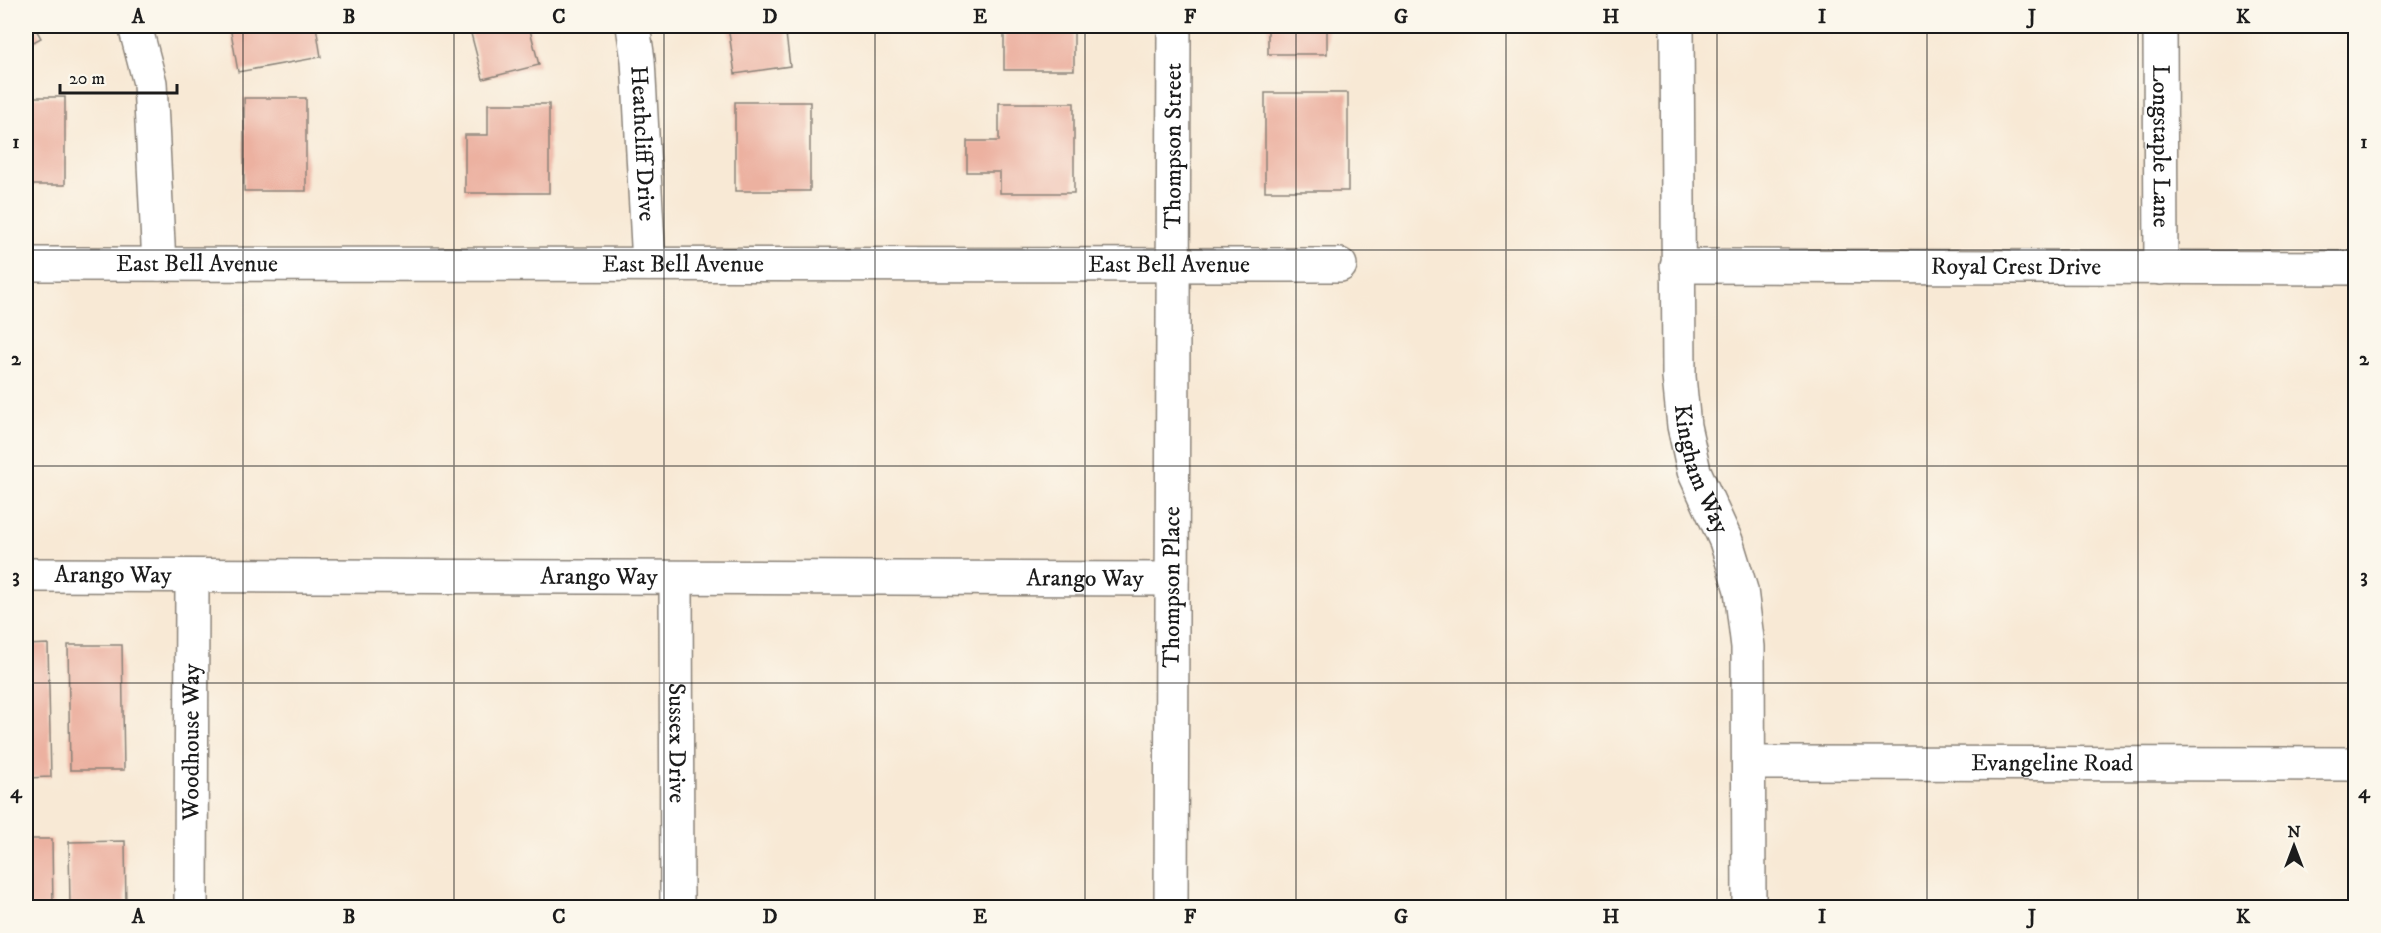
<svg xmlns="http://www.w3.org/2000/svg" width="2381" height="933" font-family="'IM FELL DW Pica',serif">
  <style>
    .building { fill: #ecb1a0 }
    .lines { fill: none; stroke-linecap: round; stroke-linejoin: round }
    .street-casing { stroke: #8a8278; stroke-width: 36 }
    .street { stroke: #fff; stroke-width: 33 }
    .grid { fill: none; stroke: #1c1c1c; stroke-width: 1.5; stroke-opacity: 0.55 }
    .labels { text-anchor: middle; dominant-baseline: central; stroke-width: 6; stroke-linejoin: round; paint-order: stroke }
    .street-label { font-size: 24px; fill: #1c1c1c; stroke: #fbf7ec }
    .neatline { fill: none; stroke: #1c1c1c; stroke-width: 2 }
    .grid-label { font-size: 20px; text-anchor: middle; font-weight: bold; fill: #1c1c1c }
  </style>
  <rect width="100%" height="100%" fill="#fbf7ec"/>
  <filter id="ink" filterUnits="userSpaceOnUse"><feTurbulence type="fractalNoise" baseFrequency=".0167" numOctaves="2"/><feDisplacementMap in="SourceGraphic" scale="12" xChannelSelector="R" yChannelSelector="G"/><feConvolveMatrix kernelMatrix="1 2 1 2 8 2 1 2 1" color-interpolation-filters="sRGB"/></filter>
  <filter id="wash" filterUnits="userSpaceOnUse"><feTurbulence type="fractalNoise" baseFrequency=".008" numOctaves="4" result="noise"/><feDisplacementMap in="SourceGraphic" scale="24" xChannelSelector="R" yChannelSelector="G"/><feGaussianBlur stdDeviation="1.35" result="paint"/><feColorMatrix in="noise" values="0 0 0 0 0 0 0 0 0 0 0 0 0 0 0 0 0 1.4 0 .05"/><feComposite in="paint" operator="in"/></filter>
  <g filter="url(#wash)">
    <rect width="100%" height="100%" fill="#f8e9d5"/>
    <g id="blocks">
      <g class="building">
        <path d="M 26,26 L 34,26 L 41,38 L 26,46 Z"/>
        <path d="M 230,26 L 316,26 L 321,57 L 238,72 Z"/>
        <path d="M 469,26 L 529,26 L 539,65 L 483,79 Z"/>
        <path d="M 728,26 L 785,26 L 790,66 L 735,74 Z"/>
        <rect x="1004" y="26" width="70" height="44"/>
        <rect x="1268" y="26" width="59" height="28"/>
        <rect x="1265" y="93" width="83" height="98"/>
        <rect x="26" y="97" width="39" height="88"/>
        <rect x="244" y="98" width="62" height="93"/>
        <rect x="735" y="102" width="75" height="89"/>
        <path d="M 999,103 L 1074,103 L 1074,193 L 1000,193 L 1000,172 L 967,172 L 967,141 L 999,141 Z"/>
        <path d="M 488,104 L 549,104 L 549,193 L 465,193 L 465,135 L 488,135 Z"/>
        <path d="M 48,644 L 51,777 L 26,778 L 26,645 Z"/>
        <path d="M 68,645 L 122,645 L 124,770 L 70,770 Z"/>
        <path d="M 26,839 L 52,839 L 53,908 L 26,908 Z"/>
        <path d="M 125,841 L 126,908 L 70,908 L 69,842 Z"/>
      </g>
    </g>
  </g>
  <g filter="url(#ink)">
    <use href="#blocks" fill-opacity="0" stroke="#8a8278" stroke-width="1.5"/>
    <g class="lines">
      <g class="street-casing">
        <g id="street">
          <path d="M 135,26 L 150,83 L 159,264"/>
          <path id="s1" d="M 633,26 L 638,60 L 649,264"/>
          <path id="s2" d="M 1677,26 L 1679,377 L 1684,426 L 1694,471 L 1726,541 L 1741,590 L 1748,647 L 1749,908"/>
          <path id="s3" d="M 2160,26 L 2161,268"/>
          <path id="s4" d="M 26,264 L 1340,265"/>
          <path id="s5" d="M 1677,266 L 2356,268"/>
          <path id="s6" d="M 26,575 L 1172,579"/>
          <path id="s7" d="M 676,578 L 677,908"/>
          <path id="s8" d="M 1749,763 L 2356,764"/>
          <path id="s9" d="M 191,908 L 192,576"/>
          <path id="s10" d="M 1171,908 L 1174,26"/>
        </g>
      </g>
      <use href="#street" class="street"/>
    </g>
  </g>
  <path class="grid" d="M 243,26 L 243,908M 454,26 L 454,908M 664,26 L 664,908M 875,26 L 875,908M 1085,26 L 1085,908M 1296,26 L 1296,908M 1506,26 L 1506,908M 1717,26 L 1717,908M 1927,26 L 1927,908M 2138,26 L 2138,908M 26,250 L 2356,250M 26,466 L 2356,466M 26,683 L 2356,683"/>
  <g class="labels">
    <g class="street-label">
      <text stroke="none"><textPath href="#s1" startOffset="118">Heathcliff Drive</textPath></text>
      <text stroke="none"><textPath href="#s10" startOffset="762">Thompson Street</textPath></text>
      <text stroke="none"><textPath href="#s3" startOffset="120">Longstaple Lane</textPath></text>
      <text stroke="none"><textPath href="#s4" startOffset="171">East Bell Avenue</textPath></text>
      <text stroke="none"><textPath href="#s4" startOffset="657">East Bell Avenue</textPath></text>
      <text stroke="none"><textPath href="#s4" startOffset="1143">East Bell Avenue</textPath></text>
      <text stroke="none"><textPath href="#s5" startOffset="339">Royal Crest Drive</textPath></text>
      <text stroke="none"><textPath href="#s2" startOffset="446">Kingham Way</textPath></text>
      <text stroke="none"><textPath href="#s6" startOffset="87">Arango Way</textPath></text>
      <text stroke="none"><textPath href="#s6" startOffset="573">Arango Way</textPath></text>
      <text stroke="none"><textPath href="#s6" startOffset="1059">Arango Way</textPath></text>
      <text stroke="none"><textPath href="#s10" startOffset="321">Thompson Place</textPath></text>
      <text stroke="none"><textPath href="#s9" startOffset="166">Woodhouse Way</textPath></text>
      <text stroke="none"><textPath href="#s7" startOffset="165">Sussex Drive</textPath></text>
      <text stroke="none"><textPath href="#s8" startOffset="303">Evangeline Road</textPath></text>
    </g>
  </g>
  <rect width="2381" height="933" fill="none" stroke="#fbf7ec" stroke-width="66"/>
  <g transform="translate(2294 846)" stroke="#fbf7ec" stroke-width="4.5" paint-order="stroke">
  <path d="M0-4.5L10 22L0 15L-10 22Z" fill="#1c1c1c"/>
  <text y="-9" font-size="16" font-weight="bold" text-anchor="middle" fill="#1c1c1c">N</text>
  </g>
  <path d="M60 84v9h117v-9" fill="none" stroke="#1c1c1c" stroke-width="3"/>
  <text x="69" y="84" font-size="18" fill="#1c1c1c" stroke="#fbf7ec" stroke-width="4.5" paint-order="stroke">20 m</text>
  <rect x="33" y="33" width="2315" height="867" class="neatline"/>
  <g class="grid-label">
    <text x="138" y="23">A</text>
    <text x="349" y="23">B</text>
    <text x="559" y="23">C</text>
    <text x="770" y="23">D</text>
    <text x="980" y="23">E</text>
    <text x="1190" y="23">F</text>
    <text x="1401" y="23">G</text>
    <text x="1611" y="23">H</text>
    <text x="1822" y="23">I</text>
    <text x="2032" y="23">J</text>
    <text x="2243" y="23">K</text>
    <text x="16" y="148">1</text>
    <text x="2364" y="148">1</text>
    <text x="16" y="365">2</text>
    <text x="2364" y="365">2</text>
    <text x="16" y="582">3</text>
    <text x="2364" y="582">3</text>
    <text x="16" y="798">4</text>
    <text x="2364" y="798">4</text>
    <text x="138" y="923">A</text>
    <text x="349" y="923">B</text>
    <text x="559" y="923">C</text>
    <text x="770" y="923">D</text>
    <text x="980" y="923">E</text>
    <text x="1190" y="923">F</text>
    <text x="1401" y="923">G</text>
    <text x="1611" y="923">H</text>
    <text x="1822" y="923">I</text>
    <text x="2032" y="923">J</text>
    <text x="2243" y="923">K</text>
  </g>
</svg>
